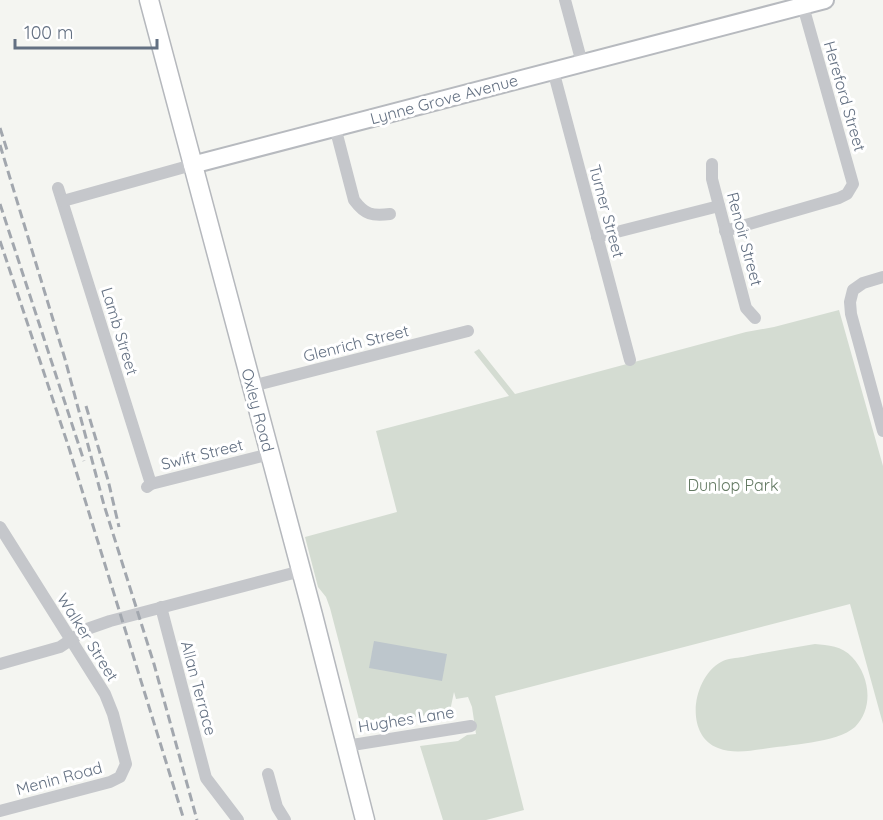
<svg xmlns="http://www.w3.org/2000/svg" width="883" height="820" font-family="Quicksand,sans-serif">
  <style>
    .green { fill: #d4dcd2 }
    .water { fill: #bdc6cc }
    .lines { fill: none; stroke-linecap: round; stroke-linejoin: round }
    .secondary-casing { stroke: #b7babf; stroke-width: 20 }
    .primary-casing { stroke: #b5b8bd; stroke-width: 21 }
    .street { stroke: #c5c7cb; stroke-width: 12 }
    .secondary { stroke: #fff; stroke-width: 16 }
    .primary { stroke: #fff; stroke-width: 18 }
    .rail { stroke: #a2a7ae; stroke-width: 3; stroke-dasharray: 9 4.5; stroke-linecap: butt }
    .labels { text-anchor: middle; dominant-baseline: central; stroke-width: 6; stroke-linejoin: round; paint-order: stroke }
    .street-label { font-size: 16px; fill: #637082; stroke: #fff }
    .park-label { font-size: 16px; fill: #637962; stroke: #fff }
  </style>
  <rect width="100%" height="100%" fill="#f4f5f1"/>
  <g class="green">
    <path d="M 839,310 L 883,466 L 883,724 L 850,604 L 495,696 L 524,810 L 486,820 L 443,820 L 420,746 L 458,741 L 467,735 L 476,734 L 472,707 L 468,697 L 456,699 L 454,692 L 450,711 L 361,727 L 330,608 L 326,597 L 318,587 L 305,537 L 397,512 L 376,431 L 509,396 L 474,352 L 479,349 L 515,394 L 746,332 L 774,327 Z"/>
    <path d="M 815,644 C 828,645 842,646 852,657 C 870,676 874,708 855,727 C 837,743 787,745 763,749 C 748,751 733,754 718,748 C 684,735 692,678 721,662 C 727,658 737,658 743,657 C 767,652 791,648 815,644 Z"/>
  </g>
  <path class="water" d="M 374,641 L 447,654 L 442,681 L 369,668 Z"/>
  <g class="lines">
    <g class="secondary-casing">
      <path id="secondary" d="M 192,165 L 825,0"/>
    </g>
    <g class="primary-casing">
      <path id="primary" d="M 149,0 L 313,615 L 365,820"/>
    </g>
    <g class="street">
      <path d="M 565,0 L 582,63"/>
      <path d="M 553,70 L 630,360"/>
      <path d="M 335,127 L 354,200 C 365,215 372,216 390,214"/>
      <path d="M 712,164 L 712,179 L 746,308 L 755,318"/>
      <path d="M 58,188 L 151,484"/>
      <path d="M 63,201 L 192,165"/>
      <path d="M 725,231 L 839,198 L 847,194 L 853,184 L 803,6"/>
      <path d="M 597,237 L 719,206"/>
      <path d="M 883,277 L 863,283 L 853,290 L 850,302 L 851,314 L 883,431"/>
      <path d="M 252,386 L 468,331"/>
      <path d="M 147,487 L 151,484 L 270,454"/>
      <path d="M 0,527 L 105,694 L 113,714 L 126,764 L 120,777 L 110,782 L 0,811"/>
      <path d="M 161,607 L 206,778 L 238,820"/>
      <path d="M 0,664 L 60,647 L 87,629 L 110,621 L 301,571"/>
      <path d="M 346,746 L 471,726"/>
      <path d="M 268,774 L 277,807 L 285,820"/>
    </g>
    <use href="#secondary" class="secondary"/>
    <use href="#primary" class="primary"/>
    <g class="rail">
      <path d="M 0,128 L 8,153"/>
      <path d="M 0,145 L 65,359 L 104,505 L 154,664 L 197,820"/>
      <path d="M 0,204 L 84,461"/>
      <path d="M 0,241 L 68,445 L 184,820"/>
      <path d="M 86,406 L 108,480 L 119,527"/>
    </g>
  </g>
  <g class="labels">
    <g class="street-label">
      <text transform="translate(845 96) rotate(74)">Hereford Street</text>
      <text transform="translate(444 99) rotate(-15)">Lynne Grove Avenue</text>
      <text transform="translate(607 211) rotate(75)">Turner Street</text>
      <text transform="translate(745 239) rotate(75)">Renoir Street</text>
      <text transform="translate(120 331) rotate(73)">Lamb Street</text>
      <text transform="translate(356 343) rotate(-14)">Glenrich Street</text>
      <text transform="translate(258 410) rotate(75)">Oxley Road</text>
      <text transform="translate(202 454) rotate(-14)">Swift Street</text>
      <text transform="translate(88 637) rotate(58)">Walker Street</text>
      <text transform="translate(199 688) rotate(75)">Allan Terrace</text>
      <text transform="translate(406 719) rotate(-9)">Hughes Lane</text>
      <text transform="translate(59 778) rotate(-15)">Menin Road</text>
    </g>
    <g class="park-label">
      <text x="733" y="485">Dunlop Park</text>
    </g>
  </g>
  <path d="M15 39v9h142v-9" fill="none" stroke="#637082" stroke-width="3"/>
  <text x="24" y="39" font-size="18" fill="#637082" stroke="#ffffff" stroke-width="4.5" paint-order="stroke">100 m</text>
</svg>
